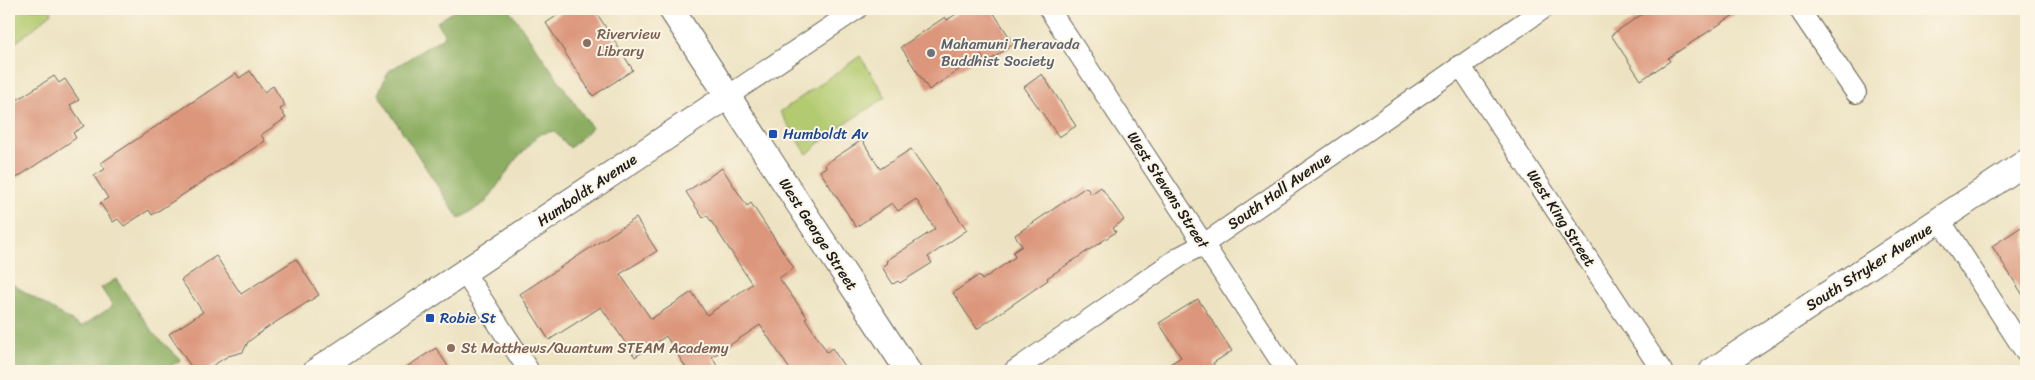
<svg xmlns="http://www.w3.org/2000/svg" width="2035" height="380" font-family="Sriracha,sans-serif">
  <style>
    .green { fill: #b2ca6f; stroke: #677346 }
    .forest { fill: #8dae62; stroke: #54653f }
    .building { fill: #dc967b }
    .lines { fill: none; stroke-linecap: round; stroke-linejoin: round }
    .minor-casing { stroke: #656256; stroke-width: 22 }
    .tertiary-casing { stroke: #656256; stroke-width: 27 }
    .minor { stroke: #fff; stroke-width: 20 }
    .tertiary { stroke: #fff; stroke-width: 25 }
    .education-dot { fill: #8d6e63; stroke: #fcf5e5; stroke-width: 2 }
    .worship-dot { fill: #6b7280; stroke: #fcf5e5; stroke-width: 2 }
    .transit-dot { fill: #1a4fb4; stroke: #fcf5e5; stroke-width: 2 }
    .labels { text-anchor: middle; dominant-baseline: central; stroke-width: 4; stroke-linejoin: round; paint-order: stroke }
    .education-label { font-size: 15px; fill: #785e54; stroke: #fcf5e5; text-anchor: start }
    .worship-label { font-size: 15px; fill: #5b616d; stroke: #fcf5e5; text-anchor: start }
    .transit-label { font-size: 15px; fill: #164399; stroke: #fcf5e5; text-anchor: start }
    .street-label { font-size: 15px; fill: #1c1c1c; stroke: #fcf5e5 }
  </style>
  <rect width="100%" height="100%" fill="#fcf5e5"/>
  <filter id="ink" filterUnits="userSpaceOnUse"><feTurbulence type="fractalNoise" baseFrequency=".02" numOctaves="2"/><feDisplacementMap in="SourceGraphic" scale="10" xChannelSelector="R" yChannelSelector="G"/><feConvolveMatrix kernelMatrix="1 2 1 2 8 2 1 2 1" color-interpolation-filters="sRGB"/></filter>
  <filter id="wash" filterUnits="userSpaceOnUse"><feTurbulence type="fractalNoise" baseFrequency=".0096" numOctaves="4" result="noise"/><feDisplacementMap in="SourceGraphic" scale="20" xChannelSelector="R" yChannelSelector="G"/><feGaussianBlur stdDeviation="1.12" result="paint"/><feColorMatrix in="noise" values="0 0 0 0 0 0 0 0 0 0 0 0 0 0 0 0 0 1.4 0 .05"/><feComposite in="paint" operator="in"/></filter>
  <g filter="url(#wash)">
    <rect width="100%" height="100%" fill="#ede3c2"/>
    <g class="green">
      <path d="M 9,9 L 52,9 L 51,14 L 9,48 Z"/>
      <path d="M 860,56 L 886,97 L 835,130 L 807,154 L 780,112 Z"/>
    </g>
    <g class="forest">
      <path d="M 455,9 L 509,9 L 592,128 L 570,148 L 554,131 L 540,134 L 516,159 L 486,202 L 459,219 L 378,94 L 389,71 L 445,36 L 437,22 L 456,10 Z"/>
      <path d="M 116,279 L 154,334 L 181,360 L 162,371 L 9,371 L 9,282 L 81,327 L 113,306 L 101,288 Z"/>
    </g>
    <g id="blocks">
      <g class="building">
        <path d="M 567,9 L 594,9 L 633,70 L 593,96 L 546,23 Z"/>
        <path d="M 964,9 L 991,9 L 1014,44 L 986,63 L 981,55 L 929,90 L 901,47 L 945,17 L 947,20 Z"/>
        <path d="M 1650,9 L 1743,9 L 1668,58 L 1670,61 L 1641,80 L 1611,35 Z"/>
        <path d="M 250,71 L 264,92 L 273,86 L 285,106 L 280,109 L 286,118 L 261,135 L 265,141 L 152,215 L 149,210 L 124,226 L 118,219 L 113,222 L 100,203 L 108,198 L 94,176 L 105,169 L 101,163 L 236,73 L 239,78 Z"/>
        <path d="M 1042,74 L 1076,126 L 1059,137 L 1024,87 Z"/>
        <path d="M 54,76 L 59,83 L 65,79 L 79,100 L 70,105 L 84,126 L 73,133 L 76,138 L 9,183 L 9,105 Z"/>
        <path d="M 862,140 L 880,169 L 911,149 L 967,230 L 928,257 L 932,263 L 900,283 L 898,281 L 893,284 L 882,267 L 888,263 L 886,261 L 935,229 L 916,199 L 898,211 L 892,203 L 856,227 L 820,171 L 826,167 L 825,164 Z"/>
        <path d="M 722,168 L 747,206 L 751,203 L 794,268 L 779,278 L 807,317 L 805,318 L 827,352 L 832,348 L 847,371 L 791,371 L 760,325 L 712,357 L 717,366 L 707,371 L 688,371 L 666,336 L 635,357 L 601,307 L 549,340 L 520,294 L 636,218 L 657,251 L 620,274 L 651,319 L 692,292 L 707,315 L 752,284 L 707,215 L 703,218 L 686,192 Z"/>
        <path d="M 1086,187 L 1091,194 L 1101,187 L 1124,220 L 1113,228 L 1116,232 L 1047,278 L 1048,280 L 977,329 L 953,293 L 979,275 L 982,280 L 1015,257 L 1013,252 L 1022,246 L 1015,235 Z"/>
        <path d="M 2026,224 L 2026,300 L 1992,246 Z"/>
        <path d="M 216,256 L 241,294 L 296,259 L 319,295 L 265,329 L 248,342 L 243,352 L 228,356 L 204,371 L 194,371 L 169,334 L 203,312 L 181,280 Z"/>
        <path d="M 1198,299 L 1232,351 L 1213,363 L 1218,371 L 1159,371 L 1181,357 L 1159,323 Z"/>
        <path d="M 436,348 L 451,371 L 400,371 Z"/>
      </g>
    </g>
  </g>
  <g filter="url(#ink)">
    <use href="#blocks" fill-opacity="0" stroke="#656256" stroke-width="1"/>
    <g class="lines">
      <g class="minor-casing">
        <g id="minor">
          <path d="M 1049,9 L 1287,371"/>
          <path d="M 1799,9 L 1856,93"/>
          <path d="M 1460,65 L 1662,371"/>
          <path d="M 728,96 L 857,9"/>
          <path d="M 1940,220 L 2026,353"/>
          <path d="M 464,272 L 529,371"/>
          <path d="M 1014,371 L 1181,256 L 1204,244 L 1543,9"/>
        </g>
      </g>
      <g class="tertiary-casing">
        <g id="tertiary">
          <path d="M 671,9 L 908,371"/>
          <path d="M 316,371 L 728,96"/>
          <path d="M 1712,371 L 2026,162"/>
        </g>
      </g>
      <use href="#minor" class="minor"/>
      <use href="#tertiary" class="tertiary"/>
    </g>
  </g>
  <g class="education-dot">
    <circle cx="587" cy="43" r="5"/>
    <circle cx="451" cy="348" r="5"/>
  </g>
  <circle class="worship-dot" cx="931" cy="53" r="5"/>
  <g class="transit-dot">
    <rect x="768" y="129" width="10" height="10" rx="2.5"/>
    <rect x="425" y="313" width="10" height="10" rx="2.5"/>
  </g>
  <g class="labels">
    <g class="education-label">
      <text x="597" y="34">Riverview<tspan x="597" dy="17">Library</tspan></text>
      <text x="461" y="348">St Matthews/Quantum STEAM Academy</text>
    </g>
    <g class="worship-label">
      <text x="941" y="44">Mahamuni Theravada<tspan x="941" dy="17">Buddhist Society</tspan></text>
    </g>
    <g class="transit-label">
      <text x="783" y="134">Humboldt Av</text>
      <text x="440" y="318">Robie St</text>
    </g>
    <g class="street-label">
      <text transform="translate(587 190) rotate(-34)">Humboldt Avenue</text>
      <text transform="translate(1168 190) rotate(57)">West Stevens Street</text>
      <text transform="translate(1279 191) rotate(-35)">South Hall Avenue</text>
      <text transform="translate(1561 218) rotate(57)">West King Street</text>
      <text transform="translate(818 234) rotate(57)">West George Street</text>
      <text transform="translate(1869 267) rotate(-33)">South Stryker Avenue</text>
    </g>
  </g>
  <rect width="2035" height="380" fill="none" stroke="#fcf5e5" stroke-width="30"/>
</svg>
